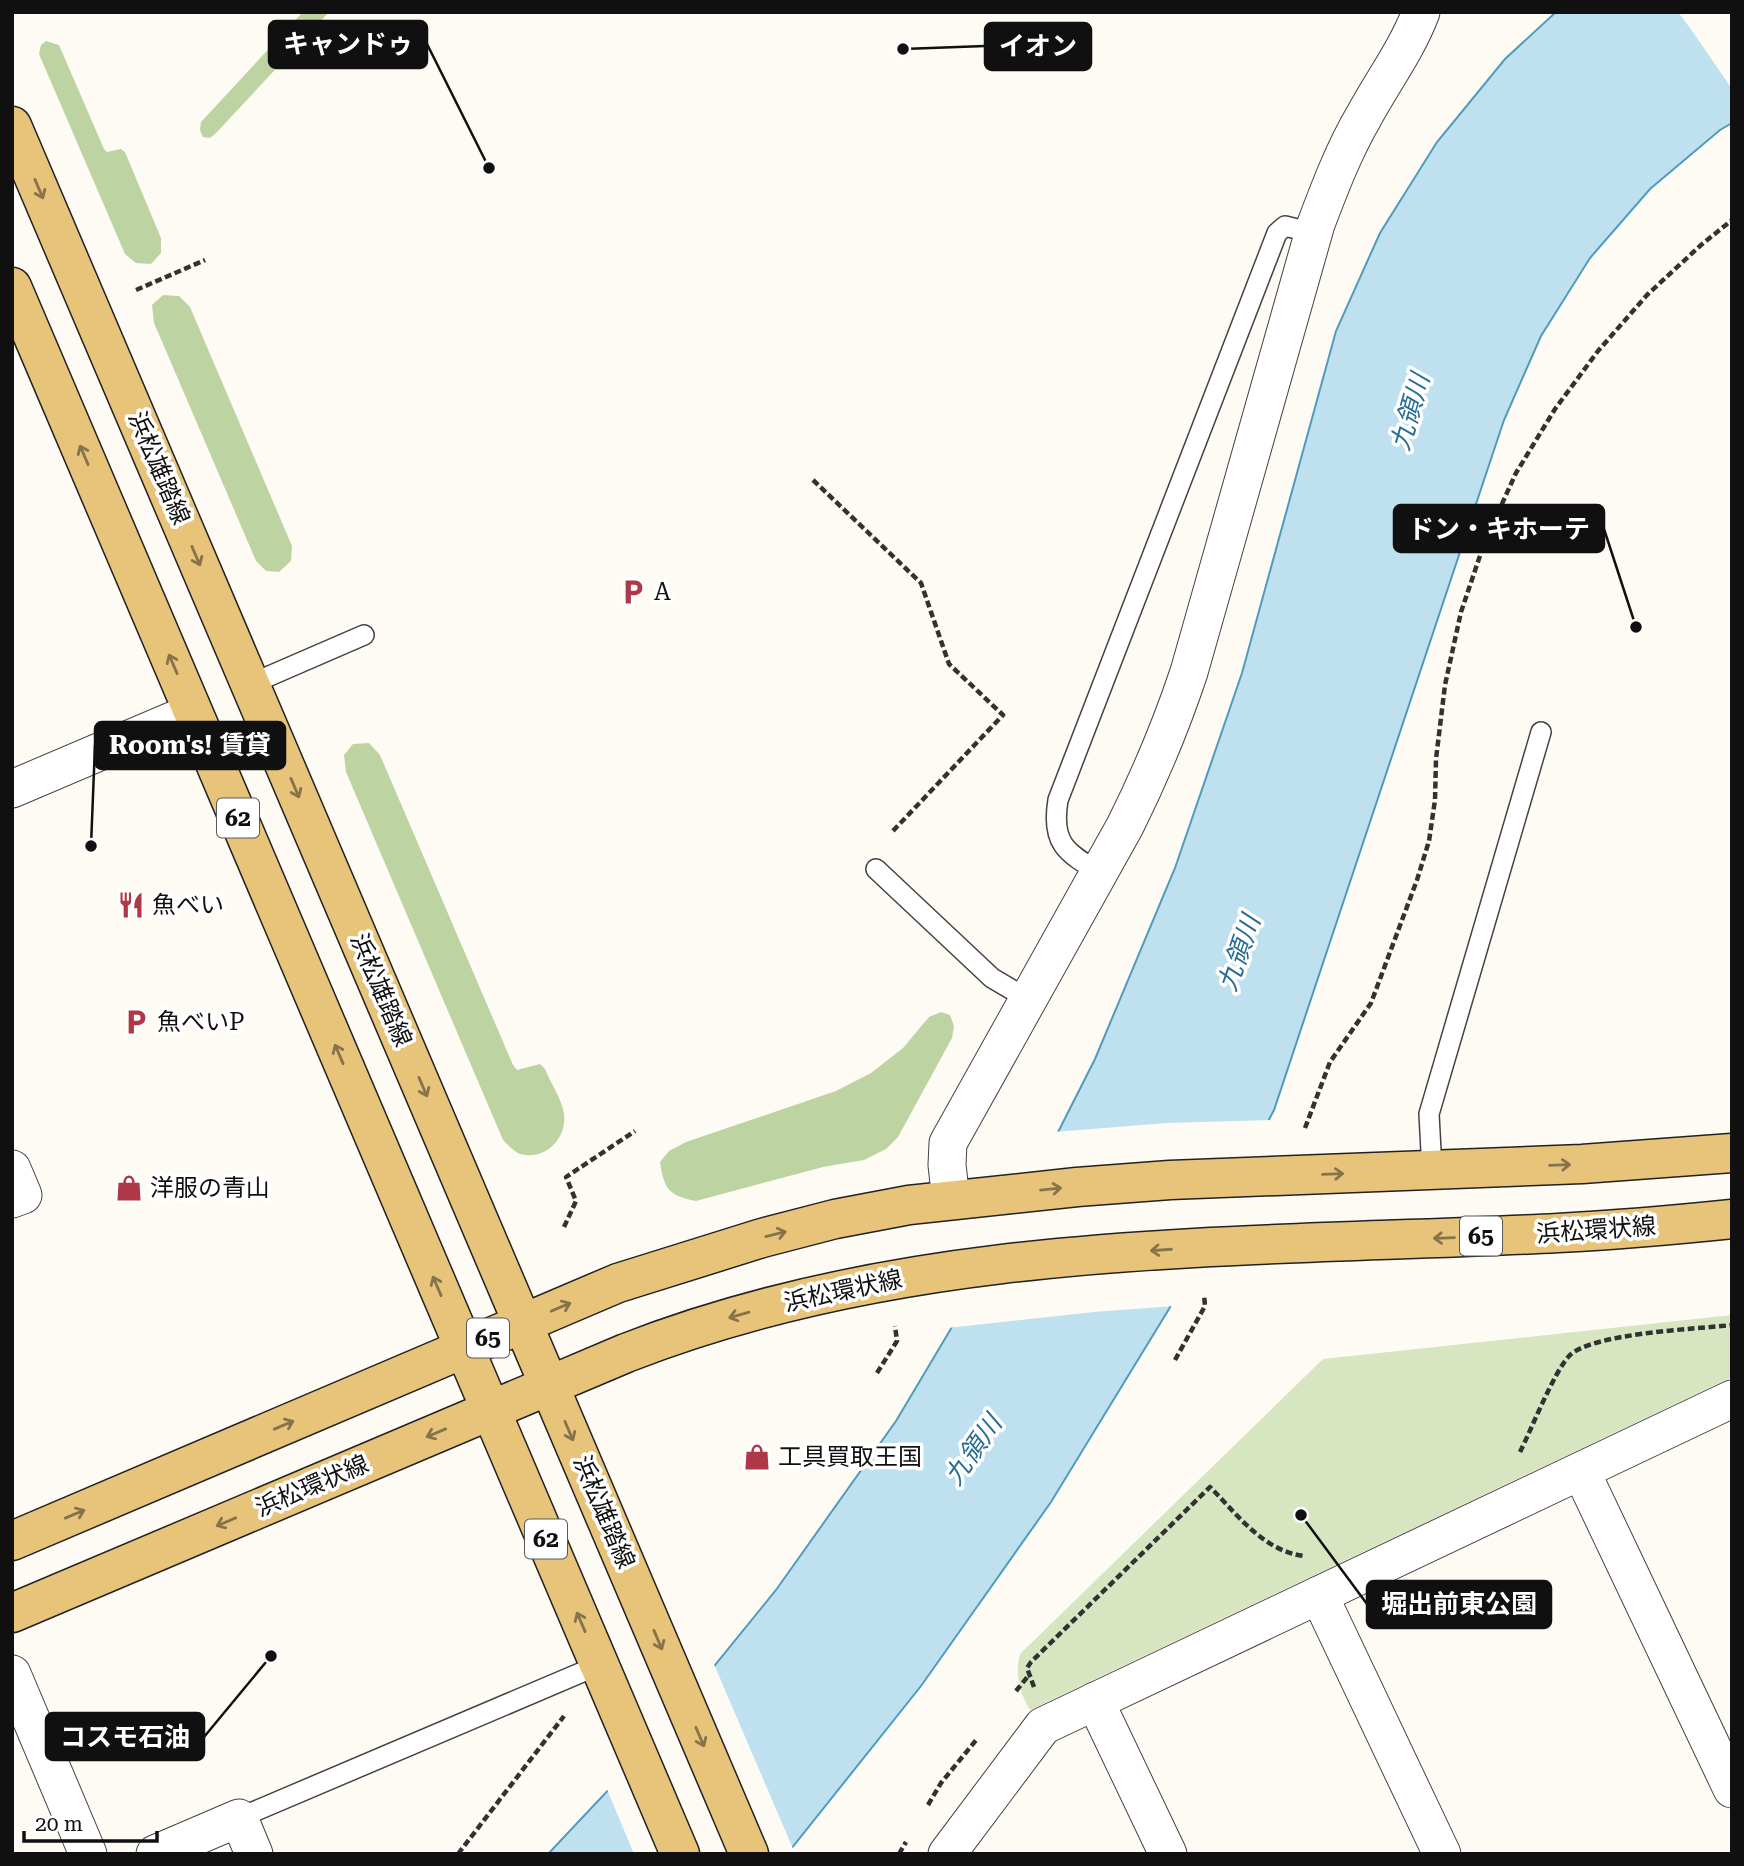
<svg xmlns="http://www.w3.org/2000/svg" width="1744" height="1866" font-family="'Roboto Serif','Noto Sans JP',serif">
  <style>
    .green { fill: #d7e5c1 }
    .forest { fill: #bdd4a2 }
    .water { fill: #bfe1ef; stroke: #4f9bbd; stroke-width: 2 }
    .pier { fill: #fefbf4 }
    .lines { fill: none; stroke-linecap: round; stroke-linejoin: round }
    .lane-casing { stroke: #434343; stroke-width: 22 }
    .street-casing { stroke: #434343; stroke-width: 39 }
    .primary-casing { stroke: #212121; stroke-width: 41 }
    .path { stroke: #323232; stroke-width: 4.5; stroke-dasharray: 7 3.5; stroke-linecap: butt }
    .lane { stroke: #fff; stroke-width: 19 }
    .street { stroke: #fff; stroke-width: 37 }
    .primary { stroke: #e8c47a; stroke-width: 38 }
    .oneway { stroke: #87734a }
    .labels { text-anchor: middle; dominant-baseline: central; stroke-width: 7; stroke-linejoin: round; paint-order: stroke }
    .shield { fill: #fff; stroke: #585858; stroke-width: 2 }
    .shield-label { font-size: 23px; font-weight: bold; fill: #101010 }
    .street-label { font-size: 24px; fill: #101010; stroke: #fff }
    .poi-label { font-size: 24px; fill: #101010; stroke: #fff; text-anchor: start }
    .water-label { font-size: 26px; font-style: italic; fill: #286d93; stroke: #fff }
    .leader { fill: none; stroke: #101010; stroke-width: 2.5 }
    .callout-dot { fill: #101010; stroke: #fff; stroke-width: 2.5 }
    .callout { fill: #101010; stroke: #101010; stroke-width: 2.5 }
    .callout-label { font-size: 26px; text-anchor: middle; font-weight: bold; fill: #fff }
  </style>
  <rect width="100%" height="100%" fill="#fefbf4"/>
  <path class="green" d="M 1732,1315 L 1732,1377 L 1030,1710 C 1019,1692 1015,1674 1020,1654 L 1323,1359 Z"/>
  <g class="forest">
    <path d="M 303,12 L 329,12 L 216,133 L 210,138 L 203,137 L 200,130 L 201,122 Z"/>
    <path d="M 46,41 L 59,45 L 104,149 L 107,152 L 121,149 L 125,152 L 161,238 L 161,253 L 151,264 L 136,263 L 125,254 L 39,54 L 41,45 Z"/>
    <path d="M 163,295 L 179,296 L 190,307 L 292,546 L 291,561 L 279,572 L 266,571 L 256,561 L 154,323 L 152,305 Z"/>
    <path d="M 369,743 L 380,755 L 513,1065 L 517,1070 L 540,1064 L 545,1069 C 550,1082 562,1099 564,1114 C 567,1139 545,1161 520,1154 C 514,1152 508,1145 503,1140 L 346,772 L 344,755 L 353,744 Z"/>
    <path d="M 941,1012 L 950,1015 L 954,1026 L 952,1038 L 898,1137 L 886,1149 L 864,1160 L 823,1167 L 696,1201 C 669,1196 664,1189 660,1162 L 669,1151 L 686,1142 L 836,1091 L 871,1073 L 903,1048 L 929,1017 Z"/>
  </g>
  <path class="water" d="M 1556,12 L 1732,12 L 1732,123 L 1720,130 L 1650,189 L 1590,258 L 1541,336 L 1504,420 L 1274,1110 L 1169,1309 L 1051,1502 L 921,1686 L 787,1854 L 548,1854 L 646,1750 L 776,1590 L 896,1421 L 1002,1243 L 1095,1059 L 1175,868 L 1242,673 L 1336,331 L 1380,233 L 1437,142 L 1505,59 Z"/>
  <g class="pier">
    <path d="M 1678,12 L 1732,12 L 1732,89 L 1690,28 Z"/>
    <path d="M 1273,1120 L 1174,1306 L 1094,1312 L 947,1328 L 999,1242 L 1054,1132 L 1167,1123 Z"/>
    <path d="M 713,1662 L 794,1851 L 791,1854 L 634,1854 L 606,1787 L 643,1748 Z"/>
  </g>
  <g class="lines">
    <g class="lane-casing">
      <g id="lane">
        <path d="M 251,684 L 364,635"/>
        <path d="M 876,869 L 992,978 L 1028,999"/>
        <path d="M 1100,872 C 1065,853 1051,842 1058,800 L 1277,233 L 1285,226 L 1313,233"/>
        <path d="M 1432,1170 L 1429,1114 L 1541,732"/>
        <path d="M 239,1818 L 599,1665"/>
      </g>
    </g>
    <g class="street-casing">
      <g id="street">
        <path d="M 12,789 L 193,712"/>
        <path d="M 12,1169 L 23,1195 L 12,1199"/>
        <path d="M 951,1200 L 947,1165 L 948,1143 L 1125,826 C 1150,776 1171,726 1189,672 L 1316,224 C 1330,187 1344,150 1364,116 C 1383,81 1407,49 1421,12"/>
        <path d="M 1581,1471 L 1732,1789"/>
        <path d="M 1319,1595 L 1442,1854"/>
        <path d="M 12,1674 L 88,1854"/>
        <path d="M 1095,1701 L 1168,1854"/>
        <path d="M 155,1854 L 239,1818 L 254,1854"/>
        <path d="M 947,1854 L 1043,1726 L 1732,1399"/>
      </g>
    </g>
    <g class="primary-casing">
      <g id="primary">
        <path d="M 12,126 L 749,1854"/>
        <path d="M 12,287 L 680,1854"/>
        <path d="M 12,1541 L 618,1283 L 762,1238 L 835,1219 L 909,1205 L 1077,1187 L 1170,1180 L 1582,1164 L 1732,1153"/>
        <path d="M 12,1613 L 626,1353 C 922,1237 1246,1249 1558,1233 C 1616,1230 1674,1225 1732,1219"/>
      </g>
    </g>
    <g class="path">
      <path d="M 136,290 L 205,260"/>
      <path d="M 813,480 L 921,583 L 949,664 L 1003,715 L 891,833"/>
      <path d="M 1305,1128 L 1330,1062 L 1371,1003 L 1417,880 L 1429,841 L 1435,800 L 1436,759 L 1445,685 L 1461,612 L 1485,541 L 1516,473 L 1555,409 L 1598,351 L 1647,295 L 1701,245 L 1732,220"/>
      <path d="M 564,1227 L 576,1201 L 566,1177 L 635,1131"/>
      <path d="M 1175,1360 L 1205,1306 L 1204,1295"/>
      <path d="M 877,1373 L 897,1341 L 895,1326"/>
      <path d="M 1520,1452 C 1532,1428 1553,1374 1569,1356 C 1591,1333 1697,1329 1732,1325"/>
      <path d="M 1034,1687 L 1027,1668 L 1031,1662 L 1210,1487 C 1237,1514 1263,1551 1304,1556"/>
      <path d="M 1016,1691 L 1029,1675"/>
      <path d="M 928,1805 L 941,1783 L 977,1739"/>
      <path d="M 458,1854 L 564,1716"/>
      <path d="M 899,1854 L 906,1842"/>
    </g>
    <use href="#lane" class="lane"/>
    <use href="#street" class="street"/>
    <use href="#primary" class="primary"/>
  </g>
  <defs><path id="oneway-shaft" d="M-6 0H5M1.5-3L5.5 0L1.5 3" fill="none" stroke-width="1.6" stroke-linecap="round" stroke-linejoin="round" transform="scale(1.75)"/></defs>
  <g class="oneway">
    <use href="#oneway-shaft" transform="translate(39 189) rotate(67)"/>
    <use href="#oneway-shaft" transform="translate(84 455) rotate(-113)"/>
    <use href="#oneway-shaft" transform="translate(196 556) rotate(67)"/>
    <use href="#oneway-shaft" transform="translate(173 664) rotate(-113)"/>
    <use href="#oneway-shaft" transform="translate(295 788) rotate(67)"/>
    <use href="#oneway-shaft" transform="translate(339 1054) rotate(-113)"/>
    <use href="#oneway-shaft" transform="translate(423 1087) rotate(67)"/>
    <use href="#oneway-shaft" transform="translate(1560 1165) rotate(-2)"/>
    <use href="#oneway-shaft" transform="translate(1333 1174) rotate(-2)"/>
    <use href="#oneway-shaft" transform="translate(1051 1189) rotate(-6)"/>
    <use href="#oneway-shaft" transform="translate(776 1234) rotate(-14)"/>
    <use href="#oneway-shaft" transform="translate(1444 1238) rotate(178)"/>
    <use href="#oneway-shaft" transform="translate(1161 1250) rotate(176)"/>
    <use href="#oneway-shaft" transform="translate(437 1286) rotate(-113)"/>
    <use href="#oneway-shaft" transform="translate(561 1307) rotate(-23)"/>
    <use href="#oneway-shaft" transform="translate(739 1315) rotate(164)"/>
    <use href="#oneway-shaft" transform="translate(284 1425) rotate(-23)"/>
    <use href="#oneway-shaft" transform="translate(569 1431) rotate(67)"/>
    <use href="#oneway-shaft" transform="translate(436 1433) rotate(157)"/>
    <use href="#oneway-shaft" transform="translate(75 1514) rotate(-23)"/>
    <use href="#oneway-shaft" transform="translate(226 1522) rotate(157)"/>
    <use href="#oneway-shaft" transform="translate(581 1622) rotate(-113)"/>
    <use href="#oneway-shaft" transform="translate(658 1640) rotate(67)"/>
    <use href="#oneway-shaft" transform="translate(700 1737) rotate(67)"/>
  </g>
  <defs>
    <g id="parking-bare" transform="scale(2.1)"><path d="M-3.5-5.5H1a3.5 3.5 0 0 1 0 7H-1V5.5H-3.5ZM-1-3.4V-.6H.8a1.4 1.4 0 0 0 0-2.8Z" fill="#af3848" stroke="#fff" stroke-width="2.5" paint-order="stroke"/></g>
    <g id="restaurant-bare" transform="scale(2.1)"><path d="M-5-6h1v4h1v-4h1v4h1v-4h1v5L-1.5 .5V6h-2V.5L-5-1ZM5-6V6H3V1.5H1.5Q1.5-4 5-6Z" fill="#af3848" stroke="#fff" stroke-width="2.5" paint-order="stroke"/></g>
    <g id="shop-bare" transform="scale(2.1)"><path d="M-5-2.5h2.3a2.7 3.5 0 0 1 5.4 0H5L5.5 6h-11ZM-1.5-2.5h3a1.5 2.3 0 0 0-3 0Z" fill="#af3848" stroke="#fff" stroke-width="2.5" paint-order="stroke"/></g>
  </defs>
  <g fill-rule="evenodd">
    <use href="#parking-bare" x="633" y="592"/>
    <use href="#restaurant-bare" x="131" y="905"/>
    <use href="#parking-bare" x="136" y="1022"/>
    <use href="#shop-bare" x="129" y="1188"/>
    <use href="#shop-bare" x="757" y="1457"/>
  </g>
  <g class="labels">
    <g class="shield">
      <rect x="217" y="798.5" width="42" height="39" rx="5"/>
      <rect x="1460" y="1216.5" width="42" height="39" rx="5"/>
      <rect x="467" y="1318.5" width="42" height="39" rx="5"/>
      <rect x="525" y="1519.5" width="42" height="39" rx="5"/>
    </g>
    <g class="shield-label">
      <text x="238" y="818">62</text>
      <text x="1481" y="1236">65</text>
      <text x="488" y="1338">65</text>
      <text x="546" y="1539">62</text>
    </g>
    <g class="street-label">
      <text transform="translate(159 468) rotate(67)">浜松雄踏線</text>
      <text transform="translate(381 990) rotate(67)">浜松雄踏線</text>
      <text transform="translate(1596 1230) rotate(-4)">浜松環状線</text>
      <text transform="translate(843 1291) rotate(-12)">浜松環状線</text>
      <text transform="translate(312 1486) rotate(-23)">浜松環状線</text>
      <text transform="translate(604 1512) rotate(67)">浜松雄踏線</text>
    </g>
    <g class="poi-label">
      <text x="654" y="592">A</text>
      <text x="152" y="905">魚べい</text>
      <text x="157" y="1022">魚べいP</text>
      <text x="150" y="1188">洋服の青山</text>
      <text x="778" y="1457">工具買取王国</text>
    </g>
    <g class="water-label">
      <text transform="translate(1410 412) rotate(-74)">九領川</text>
      <text transform="translate(1239 953) rotate(-71)">九領川</text>
      <text transform="translate(973 1450) rotate(-55)">九領川</text>
    </g>
  </g>
  <path class="leader" d="M489 168L427 44M903 49L985 46M1636 627L1604 529M91 846L95 745M1301 1515L1367 1604M271 1656L204 1737"/>
  <g class="callout-dot">
    <circle cx="489" cy="168" r="7"/>
    <circle cx="903" cy="49" r="7"/>
    <circle cx="1636" cy="627" r="7"/>
    <circle cx="91" cy="846" r="7"/>
    <circle cx="1301" cy="1515" r="7"/>
    <circle cx="271" cy="1656" r="7"/>
  </g>
  <g class="callout">
    <rect x="269" y="21" width="158" height="47" rx="7"/>
    <rect x="985" y="23" width="106" height="47" rx="7"/>
    <rect x="1394" y="505" width="210" height="47" rx="7"/>
    <rect x="95" y="722" width="190" height="47" rx="7"/>
    <rect x="1367" y="1581" width="184" height="47" rx="7"/>
    <rect x="46" y="1713" width="158" height="47" rx="7"/>
  </g>
  <g class="callout-label">
    <text x="348" y="53">キャンドゥ</text>
    <text x="1038" y="55">イオン</text>
    <text x="1499" y="538">ドン・キホーテ</text>
    <text x="190" y="754">Room's! 賃貸</text>
    <text x="1459" y="1613">堀出前東公園</text>
    <text x="125" y="1746">コスモ石油</text>
  </g>
  <rect width="1744" height="1866" fill="none" stroke="#101010" stroke-width="28"/>
  <path d="M24 1831v10h133v-10" fill="none" stroke="#101010" stroke-width="3.5"/>
  <text x="35" y="1831" font-size="21" fill="#101010" stroke="#ffffff" stroke-width="5" paint-order="stroke">20 m</text>
</svg>
